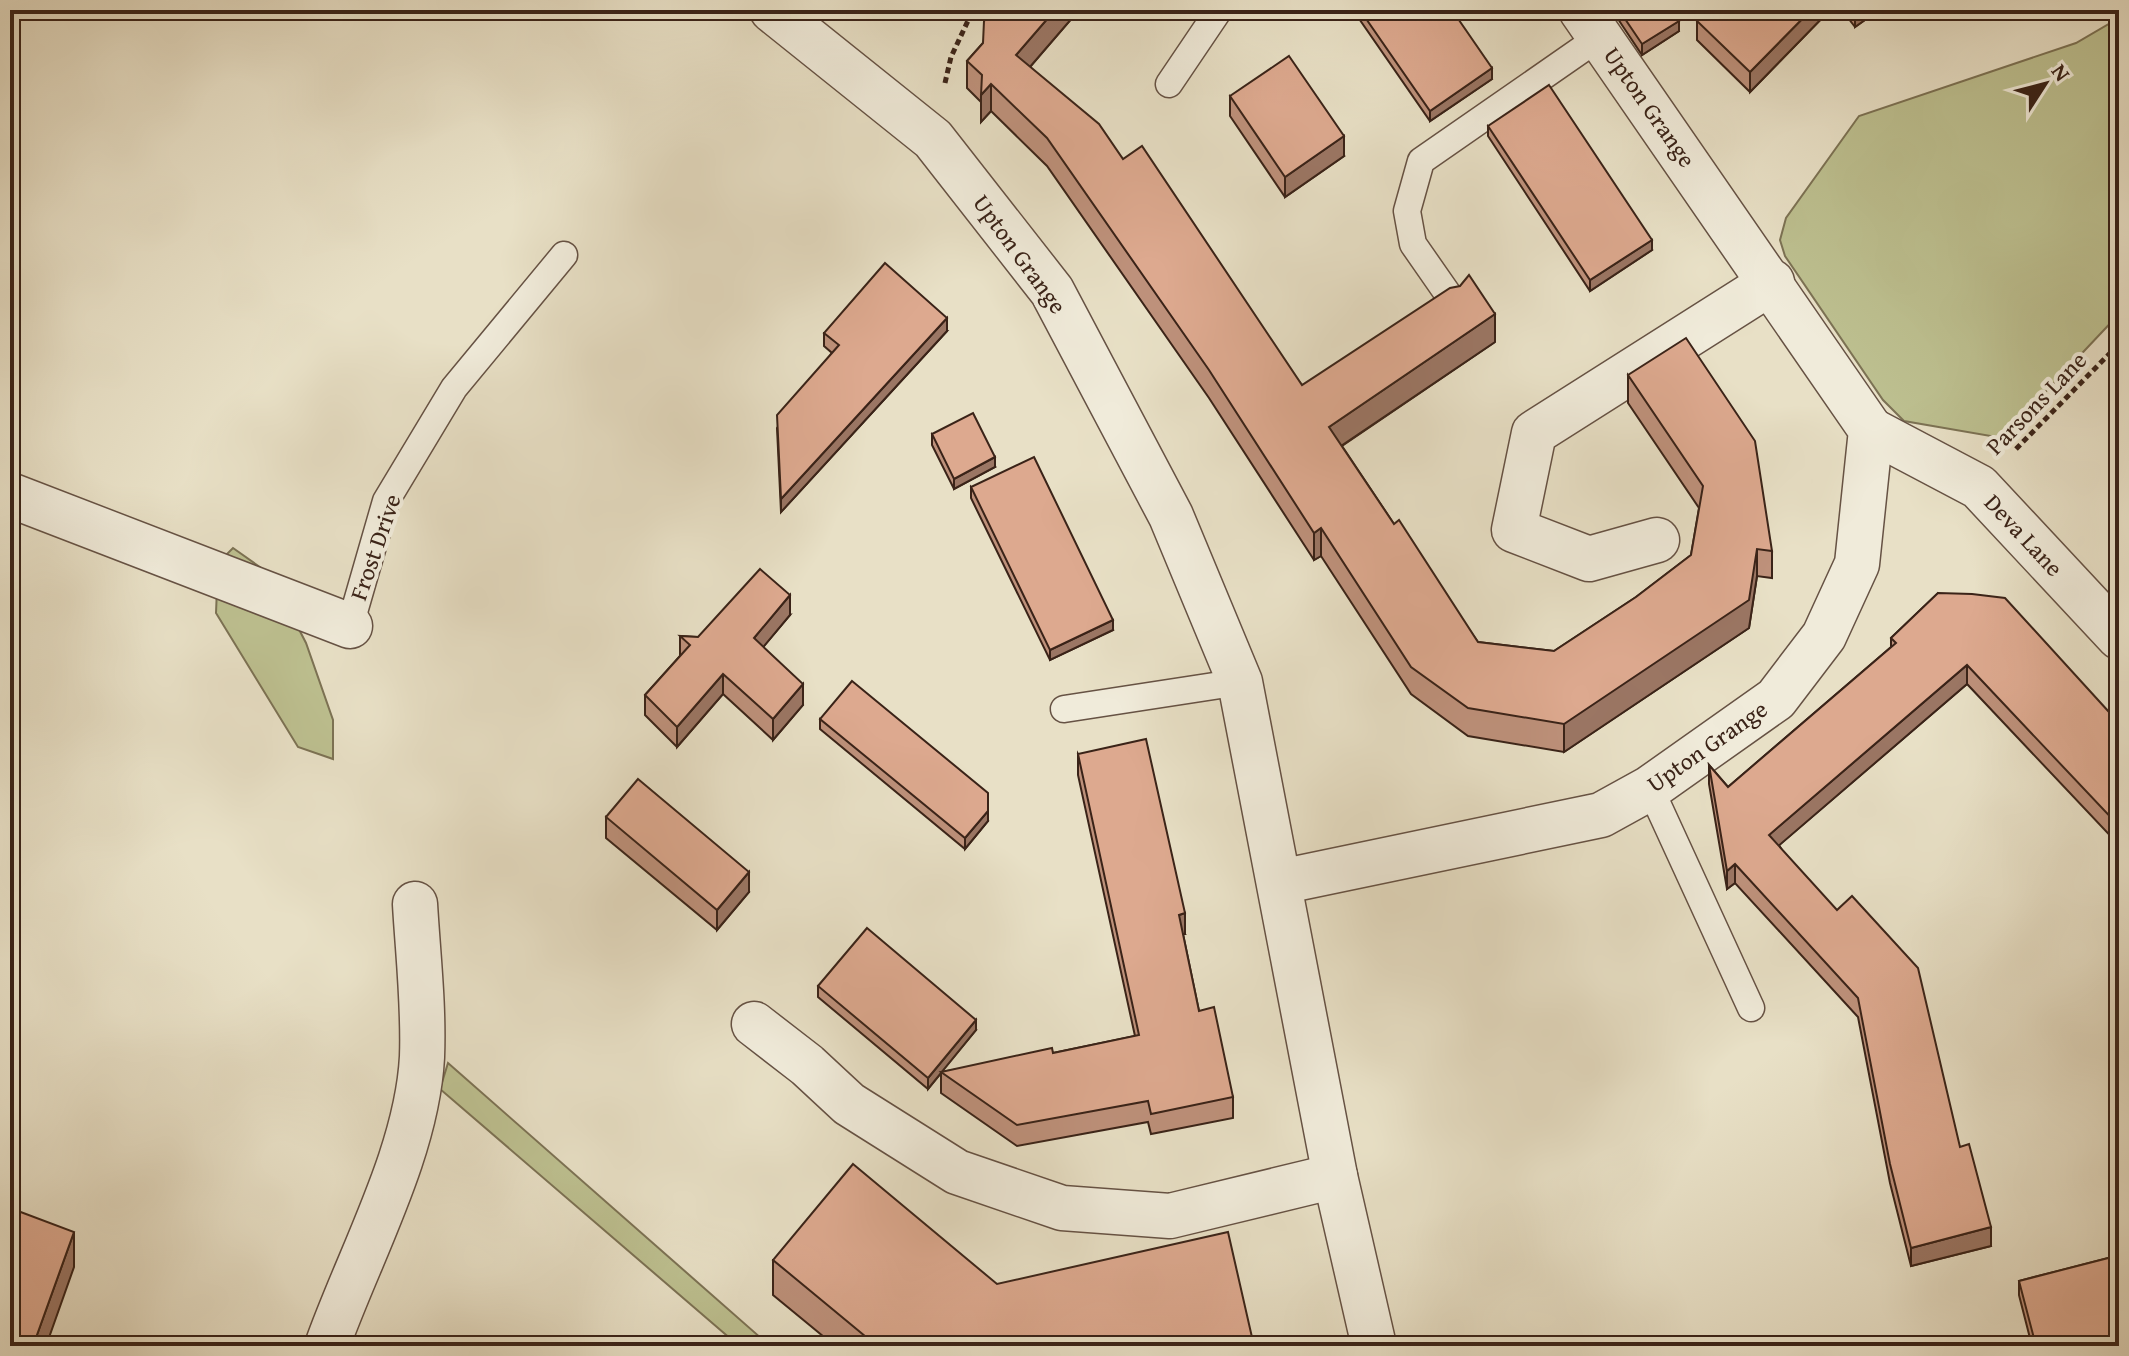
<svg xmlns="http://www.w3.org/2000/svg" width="2129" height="1356" font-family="'Gentium Book Plus',serif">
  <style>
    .green { fill: #bdc090; stroke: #7c7254; stroke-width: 2 }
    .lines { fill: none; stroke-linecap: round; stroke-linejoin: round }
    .service-casing { stroke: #665244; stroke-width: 29 }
    .minor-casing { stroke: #665244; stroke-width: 47 }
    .path { stroke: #3a2318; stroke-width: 5; stroke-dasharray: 6 4; stroke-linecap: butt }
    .service { stroke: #f0ebda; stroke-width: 26 }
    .minor { stroke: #f0ebda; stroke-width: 44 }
    .wall { fill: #be917b; stroke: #3a2318; stroke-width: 2 }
    .shaded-wall { fill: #9b7664; stroke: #3a2318; stroke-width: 2 }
    .building { fill: #dda98f; stroke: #3a2318; stroke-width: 2 }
    .labels { text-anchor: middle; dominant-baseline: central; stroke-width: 8; stroke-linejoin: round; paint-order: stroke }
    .street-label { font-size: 24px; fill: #3a2318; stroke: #f0ebda }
  </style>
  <rect width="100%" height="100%" fill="#e8e0c6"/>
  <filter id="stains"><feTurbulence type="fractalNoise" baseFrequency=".0025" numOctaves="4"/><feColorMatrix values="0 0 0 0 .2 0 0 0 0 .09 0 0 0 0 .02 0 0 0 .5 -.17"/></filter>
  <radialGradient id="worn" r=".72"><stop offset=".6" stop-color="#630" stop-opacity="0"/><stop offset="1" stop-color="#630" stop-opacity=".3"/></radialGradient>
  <g class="green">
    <path d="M 2119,18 L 2119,314 L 2002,438 L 1904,421 L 1883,400 L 1785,256 L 1780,240 L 1786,218 L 1859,116 L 2076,43 Z"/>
    <path d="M 233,548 L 271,575 L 306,643 L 333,720 L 333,759 L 298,747 L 216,613 L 218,563 Z"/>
    <path d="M 448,1063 L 770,1346 L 739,1346 L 440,1089 Z"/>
  </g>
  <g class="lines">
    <g class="service-casing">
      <g id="service">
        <path d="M 1169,84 L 1219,10"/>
        <path d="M 1452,300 L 1413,244 L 1407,211 L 1421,161 L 1601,36"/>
        <path d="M 350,626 L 386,501 L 454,388 L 564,255"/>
        <path d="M 1064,709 L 1240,682"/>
        <path d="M 1650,788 L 1751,1008"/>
      </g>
    </g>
    <g class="minor-casing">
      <g id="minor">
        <path d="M 772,10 L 933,139 L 1052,291 L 1171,516 L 1240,682 L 1335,1176 L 1374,1346"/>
        <path d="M 1871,430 L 1979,487 L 2119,637"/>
        <path d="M 10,495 L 350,626"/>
        <path d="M 1657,540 L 1589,559 L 1514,530 L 1534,433 L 1772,282"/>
        <path d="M 1280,882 L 1601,815 L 1650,788 L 1776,699 L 1824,636 L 1857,564 L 1871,430 L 1581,10"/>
        <path d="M 754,1024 L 807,1065 L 849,1104 L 957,1172 L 1062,1208 L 1170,1216 L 1335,1176"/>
        <path d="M 327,1346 C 359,1256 417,1153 422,1057 C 424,1006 418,955 415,904"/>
      </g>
    </g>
    <g class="path">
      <path d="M 945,83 L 951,57 L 973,10"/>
      <path d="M 2016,449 L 2119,344"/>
    </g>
    <use href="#service" class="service"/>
    <use href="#minor" class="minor"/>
  </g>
  <g class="wall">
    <path d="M 994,10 L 1079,10 L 1030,67 L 1123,159 L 1302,385 L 1495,342 L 1342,446 L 1394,524 L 1478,642 L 1554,651 L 1636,597 L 1691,555 L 1699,508 L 1628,403 L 1628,375 L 1772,551 L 1772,578 L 1757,576 L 1749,628 L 1564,752 L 1468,736 L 1411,694 L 1321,556 L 1314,560 L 1209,398 L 1047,166 L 991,111 L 981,122 L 981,102 L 967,88 L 967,61 L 983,43 Z"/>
    <path d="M 1353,10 L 1452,10 L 1492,79 L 1430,121 Z"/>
    <path d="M 1616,10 L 1671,10 L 1679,31 L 1642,55 L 1616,16 Z"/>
    <path d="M 1830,10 L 1750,92 L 1697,40 L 1697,21 Z"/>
    <path d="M 1842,10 L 1879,10 L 1855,27 Z"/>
    <path d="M 1230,96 L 1344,156 L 1285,197 L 1230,116 Z"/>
    <path d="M 1488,126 L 1652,250 L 1590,291 L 1488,136 Z"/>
    <path d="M 947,331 L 781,512 L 777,428 L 832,353 L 824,346 L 824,333 Z"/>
    <path d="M 932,434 L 995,467 L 954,489 L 932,445 Z"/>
    <path d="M 971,487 L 1113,630 L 1050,660 L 971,498 Z"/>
    <path d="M 1938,593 L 2119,723 L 2119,845 L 1967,684 L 1779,845 L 1960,1147 L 1991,1246 L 1911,1266 L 1890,1183 L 1858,1017 L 1735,883 L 1727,889 L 1709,784 L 1709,765 L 1728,787 L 1891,647 L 1891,638 Z"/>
    <path d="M 790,615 L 763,647 L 803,705 L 773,740 L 723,694 L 677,747 L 645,715 L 645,695 L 680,656 L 680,636 L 698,637 Z"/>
    <path d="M 820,719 L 988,821 L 965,849 L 820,729 Z"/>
    <path d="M 1078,754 L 1185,934 L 1183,934 L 1199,1011 L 1233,1097 L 1233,1118 L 1151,1134 L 1148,1122 L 1017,1146 L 941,1093 L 941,1073 L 928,1089 L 818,997 L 818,986 L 976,1030 L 941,1072 L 1053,1053 L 1135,1036 L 1078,775 Z"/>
    <path d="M 606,817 L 749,892 L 717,930 L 606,838 Z"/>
    <path d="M 2112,1257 L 2119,1346 L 2032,1346 L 2019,1295 L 2019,1281 Z"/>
    <path d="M 773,1260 L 997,1284 L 1254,1346 L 835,1346 L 773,1295 Z"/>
  </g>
  <g class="shaded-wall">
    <path d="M 1055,10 L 1079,10 L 1016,83 L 1016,55 Z"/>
    <path d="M 1811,10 L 1830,10 L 1750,92 L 1750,72 Z"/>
    <path d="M 1855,10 L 1879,10 L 1855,27 Z"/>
    <path d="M 1679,21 L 1679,31 L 1642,55 L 1642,44 Z"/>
    <path d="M 1492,68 L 1492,79 L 1430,121 L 1430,111 Z"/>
    <path d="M 991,84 L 991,111 L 981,122 L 981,95 Z"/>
    <path d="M 1344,136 L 1344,156 L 1285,197 L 1285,177 Z"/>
    <path d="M 1652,240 L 1652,250 L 1590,291 L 1590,280 Z"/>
    <path d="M 1495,314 L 1495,342 L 1329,454 L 1329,427 Z"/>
    <path d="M 947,318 L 947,331 L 781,512 L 781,499 Z"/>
    <path d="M 995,457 L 995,467 L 954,489 L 954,479 Z"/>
    <path d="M 1321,528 L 1321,556 L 1314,560 L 1314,533 Z"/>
    <path d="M 1757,549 L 1757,576 L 1749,628 L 1564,752 L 1564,724 Z"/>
    <path d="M 790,595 L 790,615 L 754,658 L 754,638 Z"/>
    <path d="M 1113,620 L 1113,630 L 1050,660 L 1050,650 Z"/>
    <path d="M 1967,665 L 1967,684 L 1769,854 L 1769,835 Z"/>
    <path d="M 723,674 L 723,694 L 677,747 L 677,727 Z"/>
    <path d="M 803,684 L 803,705 L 773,740 L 773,719 Z"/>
    <path d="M 988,811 L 988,821 L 965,849 L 965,838 Z"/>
    <path d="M 1735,864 L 1735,883 L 1727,889 L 1727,871 Z"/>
    <path d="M 749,872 L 749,892 L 717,930 L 717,910 Z"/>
    <path d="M 1185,913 L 1185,934 L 1179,935 L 1179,915 Z"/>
    <path d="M 976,1020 L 976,1030 L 928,1089 L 928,1078 Z"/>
    <path d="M 1991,1227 L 1991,1246 L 1911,1266 L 1911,1248 Z"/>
    <path d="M 74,1232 L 74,1267 L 46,1346 L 33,1346 Z"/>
  </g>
  <g class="building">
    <path d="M 994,10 L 1055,10 L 1016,55 L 1099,124 L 1123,159 L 1142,146 L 1302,385 L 1450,288 L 1460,286 L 1469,275 L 1495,314 L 1329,427 L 1394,524 L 1399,520 L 1478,642 L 1554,651 L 1636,597 L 1691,555 L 1703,486 L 1628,375 L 1686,338 L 1755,441 L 1772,551 L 1757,549 L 1749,600 L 1564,724 L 1468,708 L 1411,667 L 1321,528 L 1314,533 L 1209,370 L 1047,138 L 991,84 L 981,95 L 982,75 L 967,61 L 983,43 L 984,21 Z"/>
    <path d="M 1360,10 L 1452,10 L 1492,68 L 1430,111 Z"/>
    <path d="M 1619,10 L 1671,10 L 1679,21 L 1642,44 Z"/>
    <path d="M 1707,10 L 1811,10 L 1750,72 L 1697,21 Z"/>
    <path d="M 1289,56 L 1344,136 L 1285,177 L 1230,96 Z"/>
    <path d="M 1549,85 L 1652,240 L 1590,280 L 1488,126 Z"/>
    <path d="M 885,263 L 947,318 L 781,499 L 777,415 L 839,345 L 824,333 Z"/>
    <path d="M 973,413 L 995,457 L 954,479 L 932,434 Z"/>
    <path d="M 1034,457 L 1113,620 L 1050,650 L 971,487 Z"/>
    <path d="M 760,569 L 790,595 L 754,638 L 803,684 L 773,719 L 723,674 L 677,727 L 645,695 L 690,645 L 680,636 L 698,637 Z"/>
    <path d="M 1938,593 L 1972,594 L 2005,598 L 2119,723 L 2119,826 L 1967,665 L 1769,835 L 1837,910 L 1852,896 L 1918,968 L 1960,1147 L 1969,1144 L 1991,1227 L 1911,1248 L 1890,1164 L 1858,998 L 1735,864 L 1727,871 L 1709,765 L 1728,787 L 1896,643 L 1891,638 Z"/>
    <path d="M 852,681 L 988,793 L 988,811 L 965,838 L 820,719 Z"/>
    <path d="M 1146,739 L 1185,913 L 1179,915 L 1199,1011 L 1214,1007 L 1233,1097 L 1151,1114 L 1148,1101 L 1017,1125 L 941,1072 L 1052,1048 L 1053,1053 L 1139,1035 L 1078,754 Z"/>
    <path d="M 638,779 L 749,872 L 717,910 L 606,817 Z"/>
    <path d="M 867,928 L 976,1020 L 928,1078 L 818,986 Z"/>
    <path d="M 853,1164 L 997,1284 L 1228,1232 L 1254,1346 L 877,1346 L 773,1260 Z"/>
    <path d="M 10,1208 L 74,1232 L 33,1346 L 16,1346 L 10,1344 Z"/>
    <path d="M 2119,1250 L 2119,1345 L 2036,1346 L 2019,1281 L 2112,1257 Z"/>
  </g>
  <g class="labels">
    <g class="street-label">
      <text transform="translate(1650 107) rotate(55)">Upton Grange</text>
      <text transform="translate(1020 254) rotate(54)">Upton Grange</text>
      <text transform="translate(2036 403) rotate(-46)">Parsons Lane</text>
      <text transform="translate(2024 535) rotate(47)">Deva Lane</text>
      <text transform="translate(375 547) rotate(-71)">Frost Drive</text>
      <text transform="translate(1707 746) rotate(-35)">Upton Grange</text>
    </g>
  </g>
  <rect width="2129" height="1356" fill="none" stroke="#e8e0c6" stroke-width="40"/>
  <rect x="12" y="12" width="2105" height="1332" fill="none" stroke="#3a2318" stroke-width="4"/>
  <rect x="20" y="20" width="2089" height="1316" fill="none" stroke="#3a2318" stroke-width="2"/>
  <g transform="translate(2045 84) rotate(54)" stroke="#f0ebda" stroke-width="6" paint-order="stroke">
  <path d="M0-6L14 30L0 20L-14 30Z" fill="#3a2318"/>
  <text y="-12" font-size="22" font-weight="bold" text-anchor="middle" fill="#3a2318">N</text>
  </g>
  <rect width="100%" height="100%" filter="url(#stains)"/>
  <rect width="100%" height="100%" fill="url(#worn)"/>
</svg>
